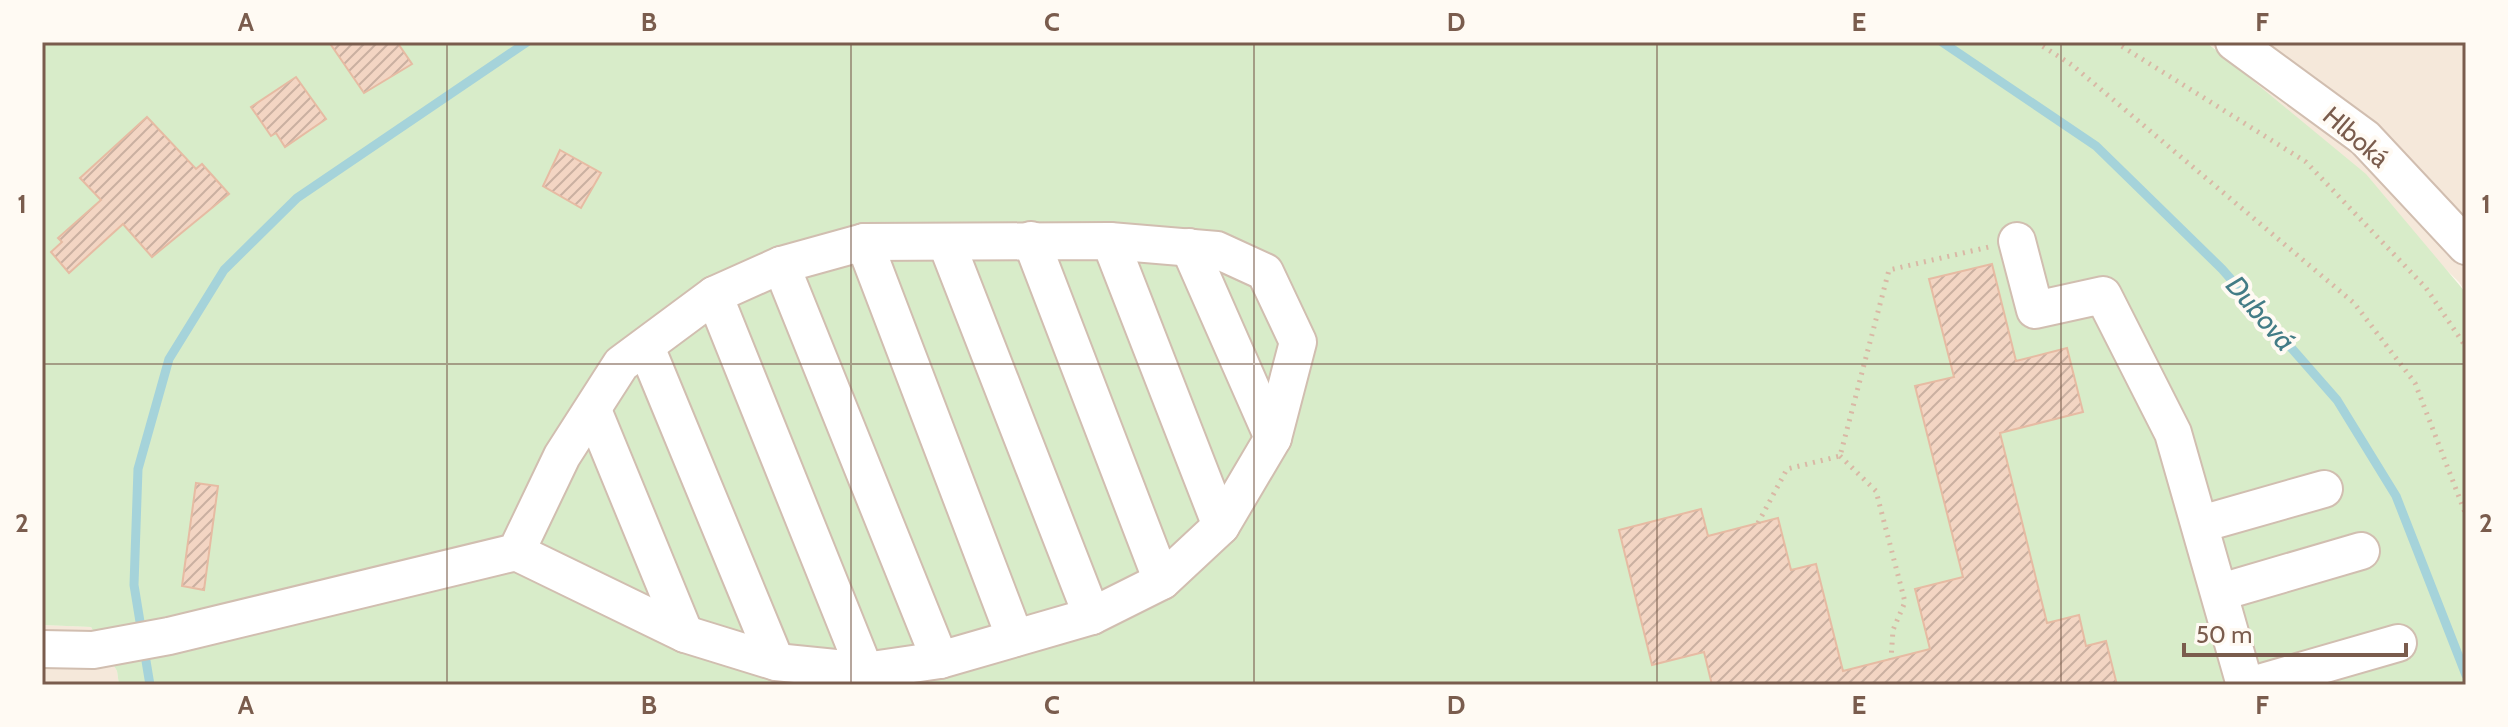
<svg xmlns="http://www.w3.org/2000/svg" width="2508" height="727" font-family="Cabin,sans-serif">
  <style>
    .residential { fill: #f5e8da }
    .green { fill: #d8ecc9 }
    .lines { fill: none; stroke-linecap: round; stroke-linejoin: round }
    .stream { stroke: #a5d3da; stroke-width: 9 }
    .building { fill: url(#building-hatch); stroke: #e6bba3; stroke-width: 2 }
    .minor-casing { stroke: #d1beb0; stroke-width: 40 }
    .path { stroke: #d9b8a5; stroke-width: 5; stroke-dasharray: 2 6; stroke-linecap: butt }
    .minor { stroke: #fff; stroke-width: 36 }
    .grid { fill: none; stroke: #7a5c4d; stroke-width: 2; stroke-opacity: 0.55 }
    .labels { text-anchor: middle; dominant-baseline: central; stroke-width: 8; stroke-linejoin: round; paint-order: stroke }
    .street-label { font-size: 26px; fill: #7a5c4d; stroke: #fffaf3 }
    .water-label { font-size: 28px; font-style: italic; fill: #437c86; stroke: #fffaf3 }
    .neatline { fill: none; stroke: #7a5c4d; stroke-width: 3 }
    .grid-label { font-size: 26px; text-anchor: middle; font-weight: bold; fill: #7a5c4d }
  </style>
  <defs>
    <pattern id="building-hatch" width="6" height="6" patternUnits="userSpaceOnUse" patternTransform="scale(2)"><rect width="6" height="6" fill="#f3d5c3"/><path d="M-1 1l2-2M0 6l6-6M5 7l2-2" fill="none" stroke="#cab0a1"/></pattern>
  </defs>
  <rect width="100%" height="100%" fill="#fdf6ec"/>
  <g class="residential">
    <path d="M 2206,42 L 2466,42 L 2466,293 L 2459,282 L 2225,56 Z"/>
    <path d="M 42,625 L 91,627 L 117,671 L 119,685 L 42,685 Z"/>
  </g>
  <path class="green" d="M 42,42 L 2206,42 L 2366,174 L 2466,293 L 2466,685 L 119,685 L 117,671 L 91,627 L 42,625 Z"/>
  <g class="lines">
    <g class="stream">
      <path d="M 1942,42 L 2096,146 L 2222,269 L 2337,400 L 2396,496 L 2466,675"/>
      <path d="M 142,634 L 134,585 L 138,469 L 169,359 L 224,270 L 297,198 L 527,42"/>
      <path d="M 144,649 L 150,685"/>
    </g>
  </g>
  <g class="building">
    <path d="M 329,42 L 397,42 L 412,64 L 364,93 Z"/>
    <path d="M 296,77 L 326,119 L 285,147 L 276,133 L 271,136 L 251,107 Z"/>
    <path d="M 147,117 L 196,169 L 202,164 L 229,194 L 152,257 L 123,224 L 69,273 L 51,252 L 62,242 L 58,238 L 101,200 L 80,178 Z"/>
    <path d="M 560,150 L 601,173 L 581,208 L 543,186 Z"/>
    <path d="M 1992,264 L 2016,361 L 2067,348 L 2083,412 L 2000,433 L 2047,623 L 2079,615 L 2086,646 L 2106,641 L 2117,685 L 1712,685 L 1704,652 L 1652,665 L 1619,530 L 1701,509 L 1708,536 L 1778,518 L 1791,570 L 1816,564 L 1843,671 L 1930,649 L 1915,589 L 1963,577 L 1915,386 L 1954,377 L 1929,279 Z"/>
    <path d="M 196,483 L 218,486 L 204,590 L 182,586 Z"/>
  </g>
  <g class="lines">
    <g class="minor-casing">
      <g id="minor">
        <path d="M 2234,42 L 2365,138 L 2466,246"/>
        <path d="M 1031,240 L 1162,581"/>
        <path d="M 1110,241 L 1221,526"/>
        <path d="M 2017,241 L 2035,310 L 2103,295 L 2173,433 L 2245,685"/>
        <path d="M 864,242 L 1015,638"/>
        <path d="M 946,242 L 1092,616"/>
        <path d="M 1189,247 L 1273,438"/>
        <path d="M 781,265 L 940,660"/>
        <path d="M 714,295 L 865,671"/>
        <path d="M 646,347 L 776,662"/>
        <path d="M 593,410 L 685,634"/>
        <path d="M 2201,524 L 2324,489"/>
        <path d="M 2221,592 L 2361,551"/>
        <path d="M 42,649 L 93,650 L 169,636 L 516,552 L 685,634 L 776,662 L 865,671 L 940,660 L 1092,616 L 1162,581 L 1221,526 L 1273,438 L 1298,342 L 1265,272 L 1217,250 L 1110,241 L 864,242 L 781,265 L 714,295 L 621,364 L 562,456 L 516,552"/>
        <path d="M 2252,685 L 2398,643"/>
      </g>
    </g>
    <g class="path">
      <path d="M 2036,42 L 2072,65 L 2354,303 L 2415,383 L 2466,515"/>
      <path d="M 2115,42 L 2306,162 L 2426,288 L 2466,347"/>
      <path d="M 1840,456 L 1876,491 L 1905,602 L 1893,630 L 1891,659"/>
      <path d="M 1758,523 L 1787,469 L 1840,456 L 1889,270 L 1989,247"/>
    </g>
    <use href="#minor" class="minor"/>
  </g>
  <path class="grid" d="M 447,42 L 447,685M 851,42 L 851,685M 1254,42 L 1254,685M 1657,42 L 1657,685M 2061,42 L 2061,685M 42,364 L 2466,364"/>
  <g class="labels">
    <g class="street-label">
      <text transform="translate(2356 137) rotate(41)">Hlboká</text>
    </g>
    <g class="water-label">
      <text transform="translate(2261 313) rotate(49)">Dubová</text>
    </g>
  </g>
  <rect width="2508" height="727" fill="none" stroke="#fffaf3" stroke-width="88"/>
  <path d="M2184 643v12h222v-12" fill="none" stroke="#7a5c4d" stroke-width="4"/>
  <text x="2196" y="643" font-size="24" fill="#7a5c4d" stroke="#fffaf3" stroke-width="6" paint-order="stroke">50 m</text>
  <rect x="44" y="44" width="2420" height="639" class="neatline"/>
  <g class="grid-label">
    <text x="246" y="31">A</text>
    <text x="649" y="31">B</text>
    <text x="1052" y="31">C</text>
    <text x="1456" y="31">D</text>
    <text x="1859" y="31">E</text>
    <text x="2262" y="31">F</text>
    <text x="22" y="213">1</text>
    <text x="2486" y="213">1</text>
    <text x="22" y="532">2</text>
    <text x="2486" y="532">2</text>
    <text x="246" y="714">A</text>
    <text x="649" y="714">B</text>
    <text x="1052" y="714">C</text>
    <text x="1456" y="714">D</text>
    <text x="1859" y="714">E</text>
    <text x="2262" y="714">F</text>
  </g>
</svg>
